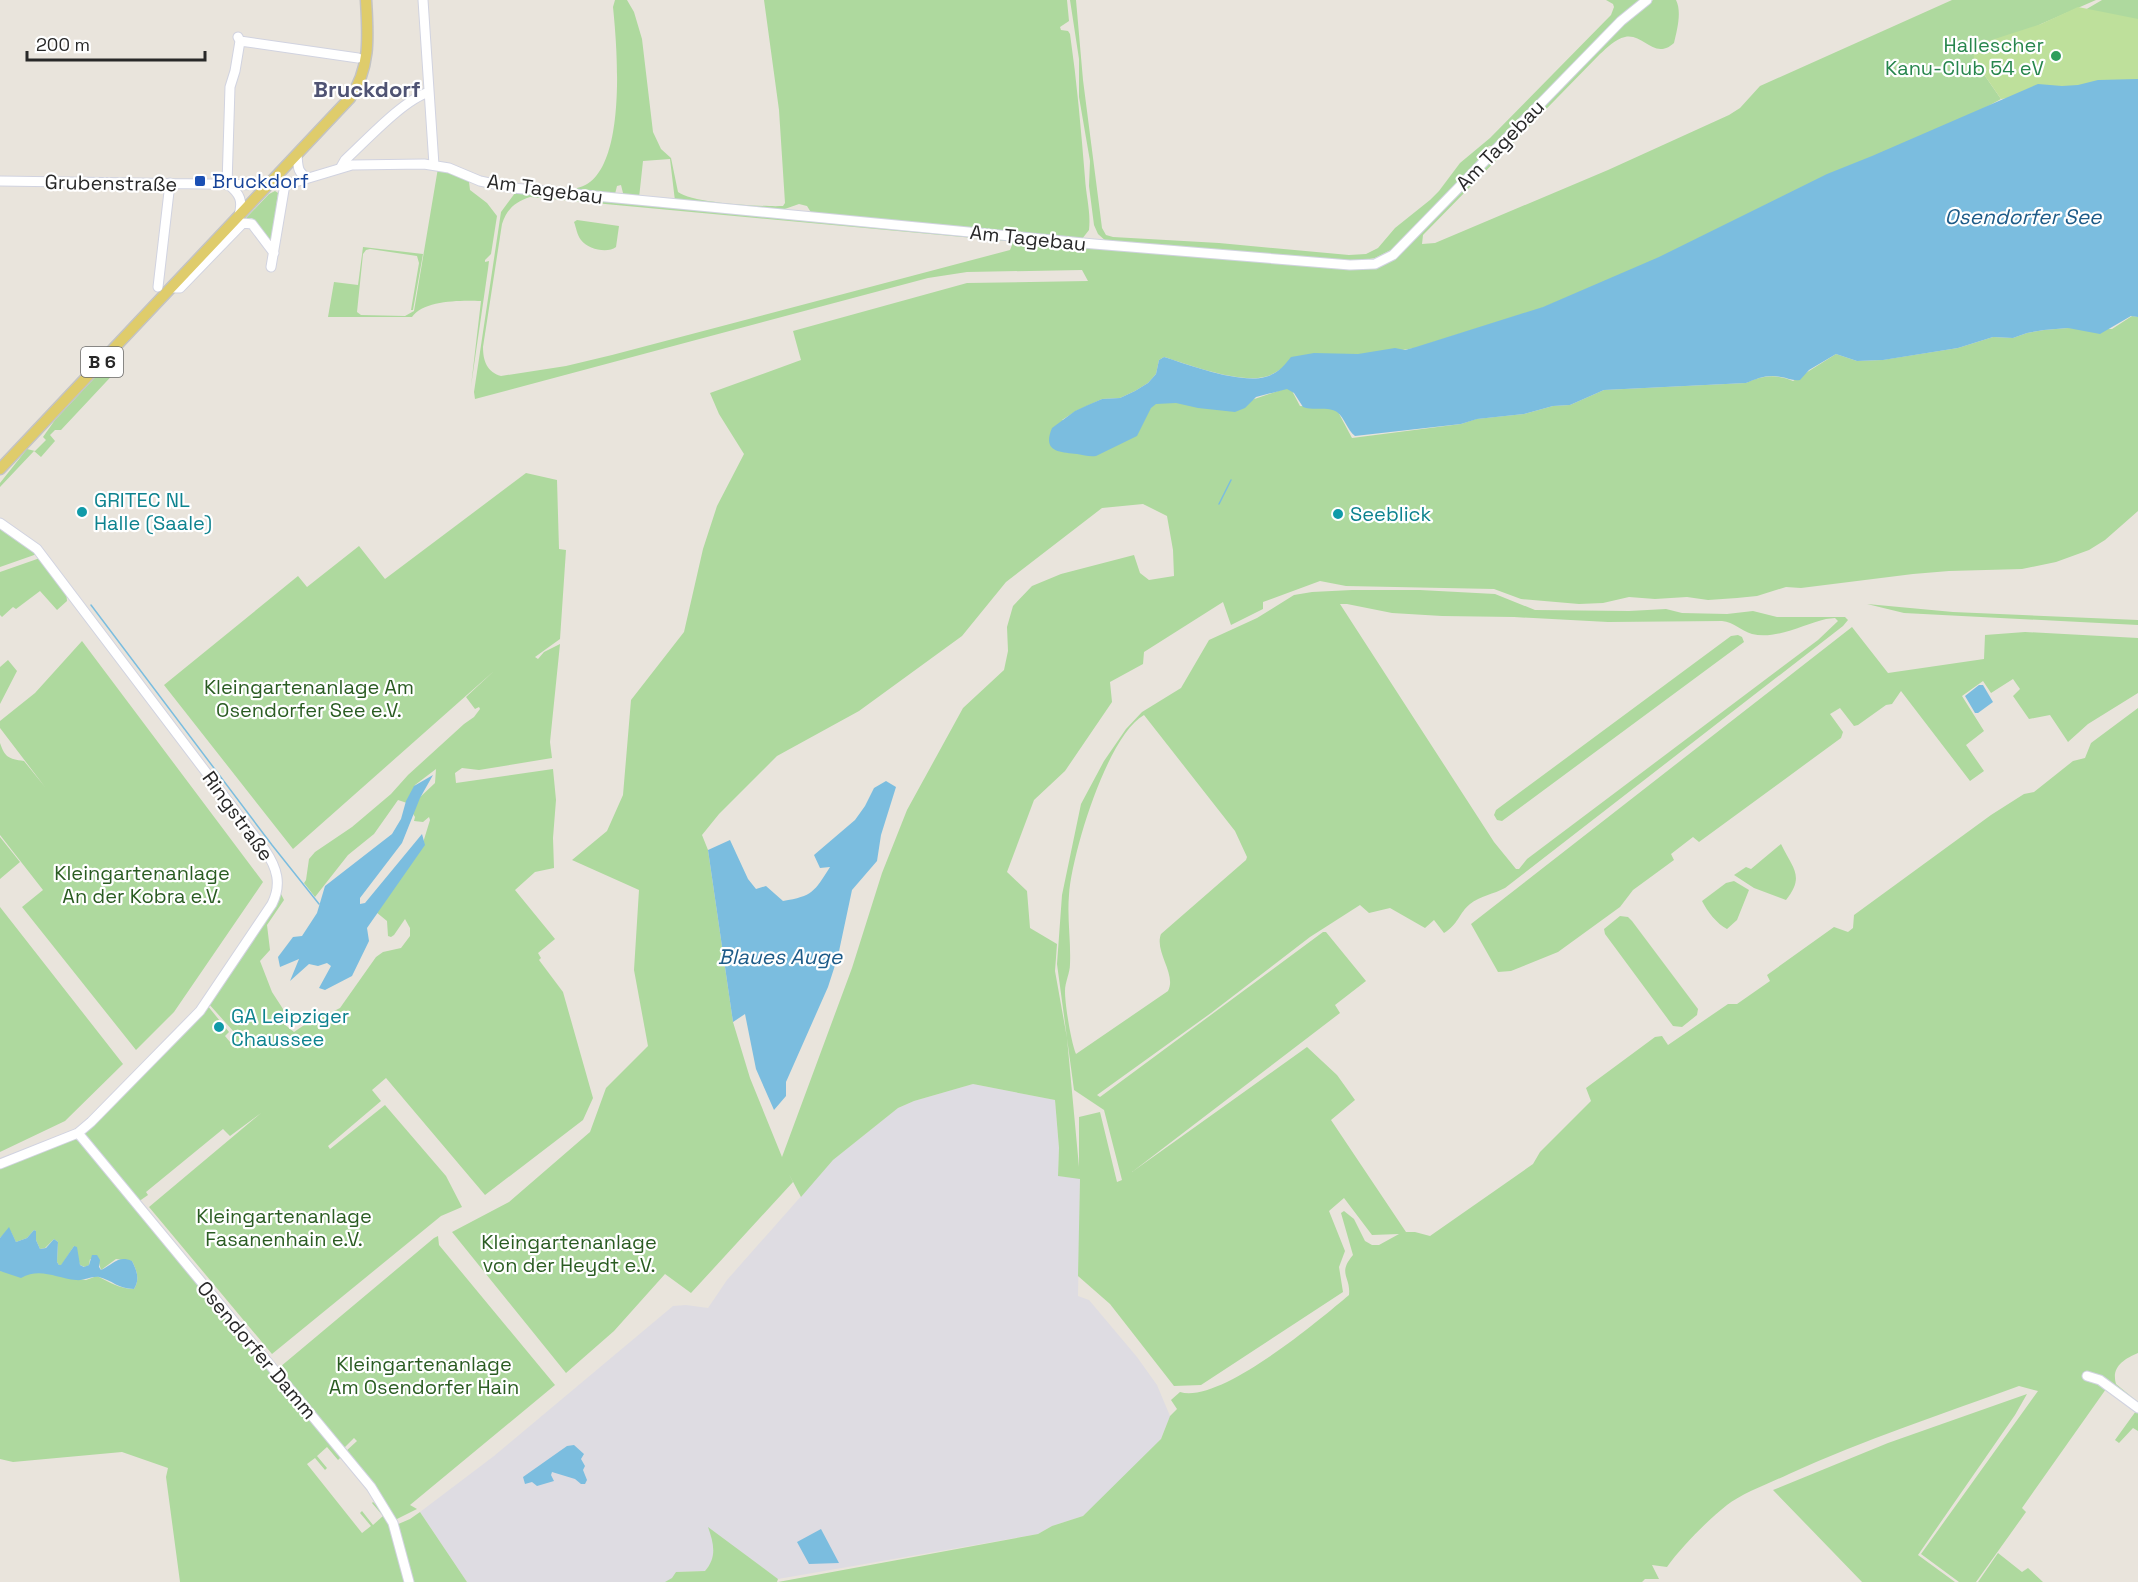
<svg xmlns="http://www.w3.org/2000/svg" width="2138" height="1582" viewBox="0 0 2138 1582" font-family="'Space Grotesk',sans-serif">
<style>
.industrial{fill:#dedce2}
.green{fill:#aed99e;fill-rule:evenodd}
.pitch{fill:#bee09b}
.water{fill:#7bbddf}
.lines{fill:none;stroke-linecap:round;stroke-linejoin:round}
.stream{stroke:#7bbddf;stroke-width:1.5}
.minor-casing{stroke:#d1d3e0;stroke-width:11}
.major-casing{stroke:#c3c3c3;stroke-width:13}
.minor{stroke:#fff;stroke-width:9}
.major{stroke:#dfcc6b;stroke-width:10}
.leisure-dot{fill:#2e9e5b;stroke:#fff;stroke-width:2}
.transit-dot{fill:#1a4fb4;stroke:#fff;stroke-width:2}
.culture-dot{fill:#0f9aa8;stroke:#fff;stroke-width:2}
.labels{text-anchor:middle;stroke-width:4.5;stroke-linejoin:round;paint-order:stroke}
.shield{fill:#fff;stroke:#686868;stroke-width:1.5}
.shield-label{font-size:18px;font-weight:bold;fill:#282828}
.leisure-label{font-size:20px;fill:#27864d;stroke:#fff;text-anchor:end}
.street-label{font-size:20px;fill:#282828;stroke:#fff}
.transit-label{font-size:20px;fill:#164399;stroke:#fff;text-anchor:start}
.culture-label{font-size:20px;fill:#0d838f;stroke:#fff;text-anchor:start}
.park-label{font-size:20px;fill:#2a5c22;stroke:#fff}
.water-label{font-size:21px;font-style:italic;fill:#1d5b88;stroke:#fff}
.quarter-label{font-size:22px;font-weight:bold;fill:#4f5373;stroke:#fff}
</style>
<rect width="100%" height="100%" fill="#e9e4dc"/>
<path class="industrial" d="M973,1084L1055,1100L1059,1148L1058,1176L1080,1178L1078,1296L1089,1300L1137,1357L1157,1385L1170,1416L1161,1439L1116,1485L1083,1516L1052,1526L1038,1534L778,1579L709,1528L714,1544L713,1561L705,1571L676,1572L673,1581L670,1582H467L420,1512L494,1456L673,1306L686,1305L708,1308L727,1280L833,1160L898,1108L914,1101Z"/>
<path class="green" d="M615,0H627L634,12L642,39L653,132L661,149L671,158L678,192C692,203 762,207 783,206L785,203L779,110L764,0H1067L1069,21L1060,27L1061,30L1068,31L1070,34C1077,82 1081,130 1085,178C1086,196 1091,212 1089,230L1082,239L812,214L807,206L799,204L779,211L675,201L670,159L643,161L639,198L624,197L621,185L617,186L615,194L576,192L577,188C629,178 617,45 613,7Z
M1070,0H1076L1083,80L1102,228L1106,235L1113,237L1219,243L1349,255L1366,254L1378,248L1395,228L1430,200L1439,191L1460,163L1490,138L1611,15L1614,7L1613,4L1606,0H1643L1494,146H1489L1486,149L1488,153L1393,249L1375,258L1353,262L1107,242L1098,234L1094,225L1089,186L1090,161L1079,97V59Z
M1653,0H1676C1682,12 1677,30 1674,43C1654,61 1644,33 1625,37C1615,39 1607,48 1600,54L1423,235L1422,244L1435,243L1608,170L1729,115L1740,108L1760,86L1952,0H2096L2041,24L1974,60L2001,99L1981,110L1639,267L1542,308L1415,348L1281,369C1276,372 1270,376 1264,377C1237,383 1190,365 1164,357L1159,360L1156,374L1148,383L1135,391L1120,398L1102,399L1076,411L1062,420L1128,438L1158,398L1225,409L1290,387L1300,406L1336,408L1352,438L1461,424L1476,419L1524,414L1553,406L1570,405L1604,390L1746,383C1763,375 1776,374 1793,381L1836,354L1857,361L1882,360L1958,348L1993,337L2013,338L2027,333L2044,330L2068,328L2112,329L2132,316L2138,317V511L2105,540L2089,550L2056,562L2022,569L1949,571L1913,574L1801,588L1786,587L1757,596L1737,598L1708,600L1687,597L1655,599L1629,597L1603,603L1579,604L1521,599L1494,589L1346,586L1320,581L1263,602V609L1231,625L1223,602L1144,652L1143,664L1110,682L1112,702L1065,771L1034,800L1007,872L1027,891L1030,928L1057,944L1055,971L1067,1038L1079,1167V1117L1100,1112L1117,1182L1122,1180L1104,1110L1074,1090L1057,964L1062,895L1081,804L1104,761L1126,729L1142,712L1181,688L1209,640L1257,618L1294,595L1312,592L1352,590H1420L1495,594L1535,610L1629,611L1666,609L1682,613L1727,614L1753,611L1777,617H1845L1848,620L1843,626L1505,888C1494,894 1480,896 1470,904C1459,913 1458,925 1444,933L1434,920L1425,928L1390,908L1369,913L1360,905L1310,937L1211,1013L1097,1095L1100,1097L1323,932H1326L1366,981L1335,1005L1340,1013L1132,1172L1307,1047L1337,1075L1355,1100L1331,1120L1406,1232H1415L1430,1236L1533,1164L1540,1152L1591,1101L1586,1088L1655,1037L1662,1036L1668,1045L1728,1004H1737L1770,981L1767,975L1834,927L1848,932L1853,928L1854,915L1991,815L2024,794L2034,792L2073,761L2085,758L2091,743L2138,708V1353C2124,1359 2111,1367 2116,1384L2138,1402V1431L2133,1428L2119,1443L2115,1440L2136,1411L2106,1389L2022,1508L2026,1512L1976,1582H1959L1921,1554L2038,1391L2019,1386C1942,1414 1864,1440 1789,1474C1772,1482 1741,1494 1727,1505C1707,1521 1682,1546 1667,1567L1652,1565L1659,1579H1645L1642,1582H778L1038,1534L1052,1526L1083,1516L1161,1439L1170,1416L1177,1409L1171,1400L1180,1392C1220,1404 1318,1321 1349,1295C1351,1276 1337,1274 1353,1255L1341,1213L1344,1211L1354,1219L1365,1241L1372,1245H1379L1399,1234L1372,1235L1344,1198L1329,1211L1345,1251L1339,1267L1343,1292L1201,1385L1174,1386L1110,1304L1078,1276L1080,1179L1058,1176L1059,1148L1055,1100L973,1084L914,1101L898,1108L833,1160L801,1197L789,1174L793,1182L691,1293L665,1274L614,1331L566,1373L452,1232L509,1202L590,1132L606,1088L648,1046L634,970L639,890L572,860L607,831L623,795L631,700L684,632L703,549L717,506L744,454L719,414L710,393L801,360L793,331L967,283L1088,281L1082,270L967,272L928,278L475,399L474,392L501,212L515,193L1379,265L1624,23ZM530,197L1006,241L1012,245L1010,250L612,355L566,366L501,376C487,372 483,361 483,347L502,224C507,209 515,202 530,197ZM1143,504L1167,516L1173,550L1174,576L1149,580L1140,573L1134,555L1061,574L1032,586L1013,606L1007,627L1008,651L1004,670L963,708L907,810L882,873L852,968L782,1157L750,1078L733,1022L708,850L702,835L719,814L777,756L859,711L962,636L1006,582L1102,508ZM1340,604H1347L1392,613L1442,616L1514,617L1608,622L1722,621C1734,622 1741,631 1752,634C1776,640 1804,624 1826,619L1835,618L1838,621L1818,640L1527,859L1519,869H1516L1494,842ZM1144,715L1235,831L1247,857L1246,860L1161,934C1154,952 1177,974 1168,991L1076,1054C1071,1042 1065,1005 1065,991C1065,982 1070,973 1070,964C1071,941 1067,918 1069,895C1072,853 1107,736 1144,715Z
M2102,0H2138V22L2073,17Z
M438,168L466,178L469,182L470,190L487,203L497,216L491,254L485,260V262L489,261L488,269L471,386L481,301C462,300 423,300 412,317H328L334,282L358,285L363,247L423,254L413,310H411L419,263L417,256L370,249L366,250L363,254L357,312L361,315L405,316L414,311Z
M275,191L278,193L272,239L269,240L252,218H246L269,194Z
M577,220L619,226L616,247C607,254 588,249 581,240C577,235 576,227 574,222Z
M117,354L120,367L61,430H55L50,435L55,441L41,457L34,451L0,487V483L27,449L35,451L46,440L43,437L55,420Z
M526,473L557,480L559,549L566,550L560,639L535,657L538,659L544,652L560,644L550,742L552,758L479,770L462,768L455,773L456,783L553,769L556,800L553,838L554,868L535,872L515,890L555,939L538,953L541,958L539,960L563,992L593,1098L583,1120L485,1195L386,1078L372,1090L381,1101L328,1146L330,1149L385,1105L446,1176L462,1207L441,1216L272,1354L149,1207L261,1113L230,1136L223,1129L146,1192L148,1195L138,1202L84,1135V1132L207,1005L229,1032L225,1036L230,1042L234,1038L231,1035L234,1032L208,1003L280,892L284,900L267,925L270,950L260,961L272,992L283,1009V1023L294,1032L313,1019L332,1012L340,1008L376,957L383,952L401,948L410,936V928L405,919L394,935L391,937L388,936L387,921L376,912L422,846L430,820L429,817L423,822L414,821L415,817L412,812L418,799L435,783L436,769L415,785L407,803L398,800L374,834L348,855L315,897L304,883L306,880L309,859L315,852L352,827L391,794L408,775L464,724L474,717L480,709L479,707L475,709L466,697L494,671L293,849L164,685L298,576L307,587L359,546L385,579Z
M0,526L37,554L0,567Z
M40,558L66,591L67,601L57,610L40,591L16,609L13,607L2,617L0,615V572Z
M1867,604L1953,612L2138,620V625L1904,613Z
M1852,627L1888,673L1984,659L1985,635L2025,632L2138,638V693L2088,724L2068,742L2050,715L2029,719L2013,696L2020,689L2013,679L1991,693L1983,681L1962,696L1984,731L1966,745L1984,771L1970,781L1901,691L1892,704L1886,705L1858,725L1854,726L1840,708L1830,714L1843,732L1841,738L1699,842L1693,837L1671,854L1674,860L1633,890L1620,907L1558,952L1511,971L1498,972L1471,924Z
M1738,635L1742,637L1744,642L1502,821L1497,820L1494,815L1496,810L1731,636Z
M82,641L263,882L174,1012L136,1050L22,907L43,890L0,835V743C5,757 8,759 24,761L45,787L0,728V721L35,693Z
M8,660L17,671L0,704V667Z
M0,837L20,862L0,879Z
M1781,844C1793,869 1805,876 1786,900L1754,888L1734,875L1746,867L1751,869Z
M1734,881L1749,890L1737,920L1727,929C1717,924 1707,911 1702,901L1726,883Z
M0,907L123,1064L65,1121L0,1152Z
M1620,916L1628,917L1632,921L1698,1009L1697,1015L1682,1027L1673,1026L1605,934L1604,929Z
M75,1139L80,1142L341,1457L338,1460L327,1447L317,1456L327,1468L325,1470L315,1458L307,1464L362,1533L371,1526L360,1513L362,1511L373,1525L383,1516L372,1503L373,1502L386,1514L406,1582H180L166,1477L168,1468L122,1452L13,1462L0,1459V1271L27,1274L40,1272L86,1280L97,1276C109,1282 120,1289 134,1289C140,1279 137,1271 132,1261L116,1259L101,1270L99,1263L90,1259L89,1265L85,1267L80,1265L74,1246L61,1266L59,1265L57,1262L58,1242L54,1239L45,1248L40,1249L36,1240V1231L34,1230L27,1238L16,1242L11,1232H6L0,1238V1169Z
M438,1236L439,1245L555,1385L410,1505L417,1509L395,1520L345,1452L357,1441L354,1438L344,1448L278,1370L280,1367L434,1238Z
M2027,1394L2015,1415L1918,1555L1955,1582H1862L1773,1490L1888,1443Z
M420,1512L467,1582H411L396,1525L410,1519Z
M708,1527L778,1579L777,1582H665L672,1578L676,1572L705,1571C717,1557 714,1544 708,1527Z
M1998,1553L2022,1572L2028,1568L2043,1582H1978Z"/>
<path class="pitch" d="M2078,7L2138,19V84L2122,83L2001,99L1974,60L1973,46L2041,24Z"/>
<path class="water" d="M2138,79V317L2131,316L2100,334L2068,328L2044,330L2027,333L2013,338L1993,337L1958,348L1883,360L1857,361L1836,354L1809,370L1800,380C1792,381 1788,378 1781,377C1768,374 1758,378 1746,383L1604,390L1570,405L1553,406L1524,414L1477,419L1461,424L1355,436C1347,430 1345,418 1337,412C1328,406 1313,411 1303,407L1294,393L1287,389L1256,397L1245,408L1235,412L1198,408L1176,403L1156,404L1151,408L1137,436L1096,456C1089,457 1084,455 1077,454C1059,452 1042,452 1052,428L1075,411L1088,405L1102,399L1120,398L1135,391L1148,383L1156,374L1159,360L1164,357C1189,365 1240,384 1265,377C1277,374 1284,366 1291,357L1314,353L1358,354L1395,348L1405,350L1416,347L1543,307L1659,257L1827,174L1872,156L2038,84L2062,86L2078,85L2098,80Z
M1979,685H1983L1993,702L1978,713H1975L1965,696Z
M433,775L420,798L402,843L360,898V904L365,903L422,834L425,845L367,928L369,941L352,976L325,990L319,988L331,966L327,963L318,966L309,964L290,981L299,959L280,967L278,957L293,937L302,936L317,913L325,886L392,834L401,819L406,801L414,786Z
M886,781L896,787L881,835L877,861L852,890L838,956L828,987L786,1082V1096L774,1110L756,1069L745,1014L733,1022L708,850L730,840L748,879L756,889L766,886L783,901C813,896 814,892 830,867L820,868L814,855L855,820L865,806L874,788Z
M9,1227L16,1242L27,1238L34,1230L36,1231V1240L40,1249L46,1248L54,1239L58,1242L57,1262L59,1265H61L74,1246L77,1247L80,1265L84,1267L89,1265L92,1255H97L100,1260L99,1267L101,1270C114,1264 118,1255 132,1261C137,1271 140,1279 134,1289C118,1289 112,1280 99,1277C92,1276 83,1281 76,1280C56,1278 40,1267 21,1278L0,1271V1238Z
M574,1445L584,1454L581,1459L585,1466L583,1470L587,1480L585,1484H581L575,1479L552,1472L551,1475L554,1481L537,1486L532,1482L525,1484L523,1477L567,1446Z
M821,1529L839,1563L809,1564L797,1542Z"/>
<g class="lines">
<path class="stream" d="M1219,504L1231,480
M91,605L272,845L319,904"/>
<defs>
<path id="minor" d="M423,0L434,165
M240,41L358,58
M297,155C298,166 297,173 308,178
M341,167L345,160C366,141 403,100 429,92
M0,181L267,185L292,183L352,165L424,164L449,168L480,181L513,188L1094,244L1350,265L1375,264L1393,255L1621,21L1647,0
M227,185L230,87L235,71L240,41L238,37
M229,185C240,194 243,201 239,215
M271,267L285,184
M158,287L170,183
M172,288H180L243,223L252,224L274,253
M0,523L37,549L265,850C277,868 282,884 272,904L200,1011L91,1122L78,1133L0,1164
M78,1133L371,1487L393,1523L409,1582
M2087,1376L2100,1380L2138,1408"/>
<path id="major" d="M0,469L350,98C371,68 368,35 366,0"/>
</defs>
<use href="#minor" class="minor-casing"/>
<use href="#major" class="major-casing"/>
<use href="#minor" class="minor"/>
<use href="#major" class="major"/>
</g>
<circle class="leisure-dot" cx="2056" cy="56" r="6"/>
<rect class="transit-dot" x="194" y="175" width="12" height="12" rx="3"/>
<g class="culture-dot">
<circle cx="82" cy="512" r="6"/>
<circle cx="1338" cy="514" r="6"/>
<circle cx="219" cy="1027" r="6"/>
</g>
<g class="labels">
<rect class="shield" x="81" y="347" width="42" height="30" rx="4.5"/>
<g class="shield-label">
<text x="102" y="368">B 6</text>
</g>
<g class="leisure-label">
<text x="2044" y="52">Hallescher<tspan x="2044" dy="23">Kanu-Club 54 eV</tspan></text>
</g>
<g class="street-label">
<text transform="translate(1500 145) rotate(-46)" y="7">Am Tagebau</text>
<text transform="translate(111 183) rotate(1)" y="7">Grubenstraße</text>
<text transform="translate(545 189) rotate(8)" y="7">Am Tagebau</text>
<text transform="translate(1028 238) rotate(6)" y="7">Am Tagebau</text>
<text transform="translate(238 816) rotate(54)" y="7">Ringstraße</text>
<text transform="translate(257 1350) rotate(50)" y="7">Osendorfer Damm</text>
</g>
<g class="transit-label">
<text x="212" y="188">Bruckdorf</text>
</g>
<g class="culture-label">
<text x="94" y="507">GRITEC NL<tspan x="94" dy="23">Halle (Saale)</tspan></text>
<text x="1350" y="521">Seeblick</text>
<text x="231" y="1023">GA Leipziger<tspan x="231" dy="23">Chaussee</tspan></text>
</g>
<g class="park-label">
<text x="309" y="694">Kleingartenanlage Am<tspan x="309" dy="23">Osendorfer See e.V.</tspan></text>
<text x="142" y="880">Kleingartenanlage<tspan x="142" dy="23">An der Kobra e.V.</tspan></text>
<text x="284" y="1223">Kleingartenanlage<tspan x="284" dy="23">Fasanenhain e.V.</tspan></text>
<text x="569" y="1249">Kleingartenanlage<tspan x="569" dy="23">von der Heydt e.V.</tspan></text>
<text x="424" y="1371">Kleingartenanlage<tspan x="424" dy="23">Am Osendorfer Hain</tspan></text>
</g>
<g class="water-label">
<text x="2023" y="224">Osendorfer See</text>
<text x="780" y="964">Blaues Auge</text>
</g>
<g class="quarter-label">
<text x="367" y="97">Bruckdorf</text>
</g>
</g>
<path d="M27 51v9h178v-9" fill="none" stroke="#282828" stroke-width="3"/>
<text x="36" y="51" font-size="18" fill="#282828" stroke="#ffffff" stroke-width="4.5" paint-order="stroke">200 m</text>
</svg>
